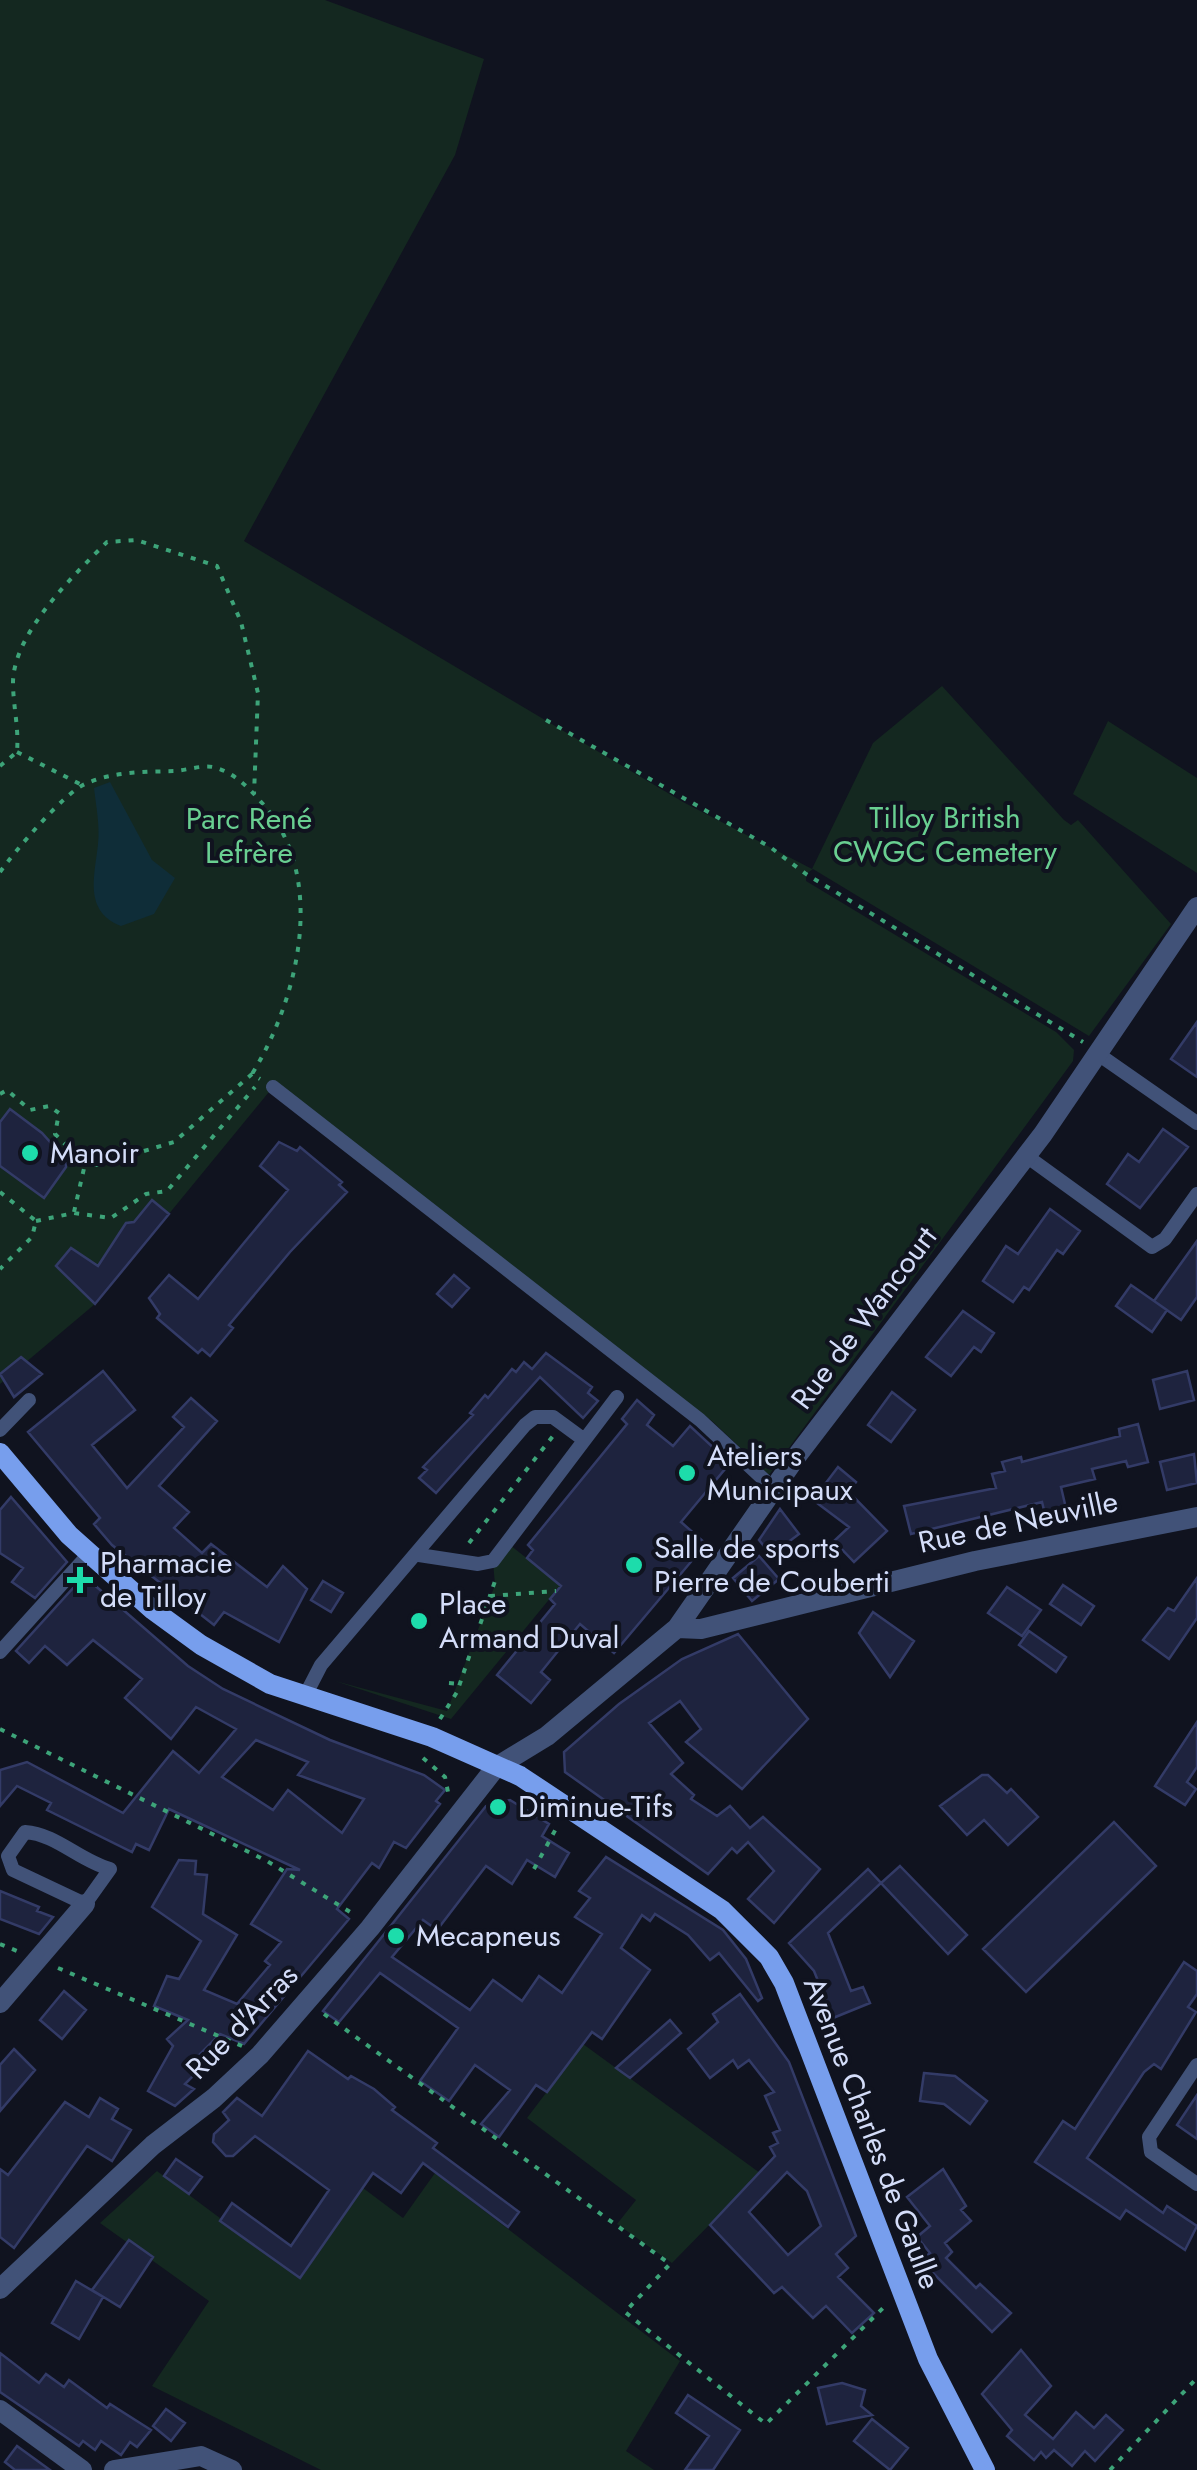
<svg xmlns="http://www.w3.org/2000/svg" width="1197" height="2470" viewBox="0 0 1197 2470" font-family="Jost,sans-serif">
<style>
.green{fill:#142820}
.water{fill:#0f2d38}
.building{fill:#1e233e;stroke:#333b67;stroke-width:2.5;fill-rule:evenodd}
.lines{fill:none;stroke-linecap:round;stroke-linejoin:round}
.path{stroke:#3da479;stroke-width:4;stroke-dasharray:5 8;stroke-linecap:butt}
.lane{stroke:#415278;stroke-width:14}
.street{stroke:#415278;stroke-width:20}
.secondary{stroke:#779eed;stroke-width:20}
.poi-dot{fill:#1ddcab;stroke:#10131f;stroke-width:4}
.labels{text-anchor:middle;stroke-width:8;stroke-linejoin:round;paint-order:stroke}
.park-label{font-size:30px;fill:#69cf91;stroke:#10131f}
.poi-label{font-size:30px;fill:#d4ddf9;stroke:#10131f;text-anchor:start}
.street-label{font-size:30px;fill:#d4ddf9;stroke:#10131f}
</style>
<rect width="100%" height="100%" fill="#10131f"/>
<path class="green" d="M0,0H325L484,59L455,155L244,541L683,802L812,869L873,743L942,686L1064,820L1071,825L1078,820L1171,924L1089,1036L813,869L806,874V881L1056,1032L1074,1050L1073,1061L769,1475L712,1421L273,1087L95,1304L0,1384Z
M1108,721L1197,778V873L1073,794Z
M506,1542L561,1585L451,1719L335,1681L447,1711L495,1585L493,1561Z
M583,2044L760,2173L672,2263L617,2224L636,2200L527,2118Z
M157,2171L300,2278L363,2188L403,2218L435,2173L680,2361L626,2451L654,2470H321L152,2386L209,2301L100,2223Z"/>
<path class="water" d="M110,782L152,860L175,878L154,914L121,926C83,911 95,875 98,844C100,825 96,806 94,788Z"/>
<path class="building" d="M1197,1022V1077L1171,1059Z
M10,1109L42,1133L66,1160V1167L44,1198L0,1166V1122Z
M1163,1129L1188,1147L1140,1208L1107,1184L1128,1154L1139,1162Z
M279,1142L297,1151L300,1147L342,1182L339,1185L347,1192L290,1252L229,1325L233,1328L210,1356L202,1349L198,1353L157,1318L160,1314L149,1298L169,1275L198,1299L243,1244L288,1190L260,1166Z
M152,1200L169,1214L95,1304L56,1266L71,1248L98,1266L126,1223L134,1222Z
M1050,1209L1080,1231L1063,1254L1057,1250L1029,1290L1024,1287L1013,1302L983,1281L1006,1246L1018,1254Z
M1197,1241V1297L1181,1320L1154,1301Z
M454,1275L469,1288L452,1307L437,1294Z
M1131,1285L1167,1310L1152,1332L1116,1306Z
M963,1311L994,1333L981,1352L974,1347L951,1376L926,1357Z
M546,1353L592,1387L588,1393L598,1401L583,1418L540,1377L436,1493L419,1478L427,1470L423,1467L473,1415L470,1413L485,1395L488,1398L512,1369L516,1372L524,1362L532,1369Z
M21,1357L42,1374L14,1397L0,1374Z
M103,1371L135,1410L92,1445L127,1488L184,1427L173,1417L191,1398L217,1421L159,1486L189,1512L174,1528L202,1553L211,1544L267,1587L283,1566L307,1589L279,1642L224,1612L214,1625L112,1545L94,1524L100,1518L28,1432Z
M1187,1371L1194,1400L1160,1409L1153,1380Z
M892,1392L915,1410L891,1442L868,1425Z
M637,1400L654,1415L647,1425L673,1446L690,1426L730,1463L681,1522L706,1544L614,1653L580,1624L541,1672L550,1680L531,1703L497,1675L555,1604L550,1599L561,1586L527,1558L533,1550L528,1545L627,1424L622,1419Z
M1138,1424L1148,1462L1128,1467L1126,1461L1092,1469L1095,1479L1061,1487L1068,1517L1047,1522L1042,1502L911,1534L904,1506L996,1488L992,1474L1005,1471L1002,1462L1021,1457L1022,1462L1120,1436L1119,1429Z
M1194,1454L1197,1483L1167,1490L1160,1462Z
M838,1467L856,1482L849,1492L887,1531L854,1562L834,1541L849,1527L813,1500Z
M11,1497L67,1562L35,1598L12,1582L23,1568L0,1553V1510Z
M780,1509L799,1534L771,1555L759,1540Z
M759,1556L779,1579L752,1601L733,1578Z
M84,1576L188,1666L223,1689L330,1740L424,1775L445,1790L436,1801L440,1804L406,1848L394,1842L379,1868L372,1863L337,1909L349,1919L244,2044L220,2034L200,2054L207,2062L185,2084L194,2089L175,2106L148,2091L173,2046L167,2039L188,2020L154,2006L167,1976L179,1979L201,1941L152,1907L179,1860L196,1861L195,1874L207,1875L203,1914L237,1935L204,1990L237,2004L270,1965L265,1961L281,1942L251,1924L287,1869L300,1870L169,1809L149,1850L136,1844L132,1852L47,1810L51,1803L17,1786L0,1806V1770L27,1762L123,1813L173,1751L199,1773L236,1729L196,1707L171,1739L125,1698L142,1679L93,1640L67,1665L45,1646L29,1663L16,1651ZM256,1740L308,1762L298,1775L364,1799L342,1833L288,1790L273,1810L222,1777Z
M1197,1578V1618L1169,1659L1143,1640L1168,1608L1174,1611Z
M323,1581L343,1593L331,1612L311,1600Z
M1063,1585L1094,1606L1081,1625L1050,1604Z
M1007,1587L1041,1610L1022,1636L988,1613Z
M873,1612L914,1641L890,1677L859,1633Z
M1029,1631L1066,1657L1056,1672L1019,1645Z
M738,1634L808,1719L742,1789L686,1742L701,1729L680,1701L649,1723L683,1763L671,1774L694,1795L691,1799L717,1816L730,1806L750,1828L763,1817L820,1869L774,1923L748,1899L774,1871L748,1842L737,1853L732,1848L708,1874L565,1772L564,1752L619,1704L682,1659Z
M1197,1722V1767L1187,1782L1196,1789L1185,1805L1155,1786Z
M982,1775H988L1007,1793L1011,1789L1038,1817L1008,1845L984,1820L967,1835L940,1806Z
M510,1800L549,1824L542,1836L569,1853L555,1877L527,1860L512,1884L486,1866L437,1930L423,1920L392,1957L470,2010L493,1980L522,2001L539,1976L562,1993L602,1934L575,1917L590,1898L579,1891L606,1857L723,1930L746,1959L762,1998L758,2001L719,1953L710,1960L688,1935L655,1914L650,1921L642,1915L621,1948L650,1970L602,2039L592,2032L547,2092L536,2085L499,2137L481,2124L510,2090L475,2065L449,2101L420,2081L458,2028L380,1973L339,2022L323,2011L486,1806Z
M1114,1822L1156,1866L1026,1992L983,1949Z
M900,1866L967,1935L948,1954L881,1883Z
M868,1869L881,1883L828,1933L851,1991L863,1987L870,2003L833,2018L814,1971L789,1943Z
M0,1891L39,1907L37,1911L53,1917L39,1934L0,1919Z
M1184,1962L1197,1971V1994L1188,2007L1196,2012L1161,2069L1154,2064L1144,2072L1087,2158L1163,2213L1167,2206L1197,2226L1185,2250L1126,2210L1120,2219L1035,2162L1063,2121L1075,2129Z
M64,1991L86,2010L62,2039L40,2020Z
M740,1994L789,2062L856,2236L836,2254L848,2268L838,2277L874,2313L852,2333L826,2306L813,2318L782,2287L774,2293L710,2225L775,2156L770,2147L778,2143L773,2133L780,2130L765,2096L774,2092L749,2060L738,2068L733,2060L710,2078L688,2049L718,2022L713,2014ZM787,2172L807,2191L821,2226L788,2255L749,2212Z
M670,2020L681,2033L630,2078L616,2068Z
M14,2049L35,2070L0,2111V2065Z
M308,2051L348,2079L351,2076L374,2089L395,2107L392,2110L437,2143L433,2148L519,2212L508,2227L423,2163L401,2193L373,2173L300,2278L220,2221L232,2203L291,2246L329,2190L255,2136L233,2156H226L213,2142L214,2134L229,2120L223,2112L237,2098L262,2116Z
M924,2073L955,2076L987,2101L970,2124L944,2104L920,2101Z
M1197,2095V2139L1177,2125Z
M100,2098L118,2109L112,2119L131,2130L112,2161L87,2146L14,2248L0,2237V2169L8,2175L65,2102L89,2117Z
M176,2159L202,2177L189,2194L164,2176Z
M943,2169L966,2206L961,2210L971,2221L945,2243L952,2252L946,2258L976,2288L980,2284L1011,2313L992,2332L921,2261L930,2253L917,2237L930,2226L907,2197Z
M129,2240L153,2257L120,2307L92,2290Z
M76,2281L103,2297L79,2339L52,2323Z
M1021,2350L1051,2386L1025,2415L1053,2439L1076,2412L1094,2428L1106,2415L1123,2430L1095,2461L1085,2451L1072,2466L1054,2450L1046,2458L1041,2452L1034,2460L1007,2436L1012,2430L982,2394Z
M0,2353L39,2383L46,2374L64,2387L69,2380L107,2408L110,2404L151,2430L137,2447L130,2442L121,2455L101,2441L95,2450L83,2441L79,2446L0,2392Z
M842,2383L865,2390L861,2406L872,2415L827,2424L818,2388Z
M688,2395L740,2430L713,2470H685L709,2436L676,2413Z
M166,2409L185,2423L171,2441L153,2426Z
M872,2419L908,2448L890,2470L854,2441Z
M17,2446L50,2470H15L5,2462Z"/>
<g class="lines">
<path class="path" d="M546,720L770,847L806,874L1083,1042
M17,752L82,785
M0,766L17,752C19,727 13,706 13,682C14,632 74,575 107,542L136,540L217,566L241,622L258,693L254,794
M0,872C15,851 63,794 85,784C114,771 145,772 175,771C187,770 202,765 213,767C234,772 249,788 262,803C328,876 299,998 252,1074
M0,1094L7,1090L30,1110L49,1106L59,1113L55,1134L85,1164L97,1165L174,1142L252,1074L260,1079
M0,1192L36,1221L32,1237L0,1269
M74,1212L85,1164
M36,1221L74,1213L111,1218L146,1194L167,1191L255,1087
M469,1543L553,1436
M490,1596L556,1591
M466,1634L477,1638
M449,1683L460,1684
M440,1719L457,1692L495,1581
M0,1729L267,1861L355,1915
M423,1758L445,1777L448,1792
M534,1869L558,1825
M0,1944L17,1951
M58,1968L242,2046
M324,2014L670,2264L625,2312L766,2424L885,2306
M1110,2470L1197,2378"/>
<path class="lane" d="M1098,1054L1197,1123
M273,1087L700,1420L774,1489
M1025,1155L1152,1247L1165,1239L1197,1194
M0,1430L29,1400
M419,1555L478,1564L493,1561L617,1397
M0,1652L89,1554
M306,1694L321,1665L525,1425L535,1417H553L583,1439
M25,1832C56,1834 80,1861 110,1869L85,1904L13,1870L8,1856Z
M1197,2065L1149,2137L1151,2152L1197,2184"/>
<path class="street" d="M677,1628L701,1629L975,1561L1197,1517
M0,2003L85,1904
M0,2289L153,2145L214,2098L260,2055L370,1928L496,1767L547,1736L677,1628L796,1457L1043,1134L1197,907
M0,2410L82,2470
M114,2470L201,2456L232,2470"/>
<path class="secondary" d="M0,1453L69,1535L153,1610L201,1645L270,1684L432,1737L520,1776L722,1910L769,1957L784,1983L928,2359L985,2470"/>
</g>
<g class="poi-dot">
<circle cx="30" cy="1153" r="10"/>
<circle cx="687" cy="1473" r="10"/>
<circle cx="634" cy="1565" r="10"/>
<path d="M75 1565h10v10h10v10h-10v10h-10v-10h-10v-10h10z"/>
<circle cx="419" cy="1621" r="10"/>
<circle cx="498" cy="1807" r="10"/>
<circle cx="396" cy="1936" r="10"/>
</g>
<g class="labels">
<g class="park-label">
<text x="945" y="828">Tilloy British<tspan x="945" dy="34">CWGC Cemetery</tspan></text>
<text x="249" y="829">Parc René<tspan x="249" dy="34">Lefrère</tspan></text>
</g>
<g class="poi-label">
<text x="50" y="1163">Manoir</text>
<text x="707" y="1466">Ateliers<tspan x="707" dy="34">Municipaux</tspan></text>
<text x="654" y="1558">Salle de sports<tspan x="654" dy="34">Pierre de Couberti</tspan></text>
<text x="100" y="1573">Pharmacie<tspan x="100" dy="34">de Tilloy</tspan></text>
<text x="439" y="1614">Place<tspan x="439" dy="34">Armand Duval</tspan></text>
<text x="518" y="1817">Diminue-Tifs</text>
<text x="416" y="1946">Mecapneus</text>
</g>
<g class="street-label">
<text transform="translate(864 1318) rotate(-53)" y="10">Rue de Wancourt</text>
<text transform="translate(1018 1522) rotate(-12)" y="10">Rue de Neuville</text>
<text transform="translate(242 2022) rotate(-46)" y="10">Rue d'Arras</text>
<text transform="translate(872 2133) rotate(69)" y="10">Avenue Charles de Gaulle</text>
</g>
</g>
</svg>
